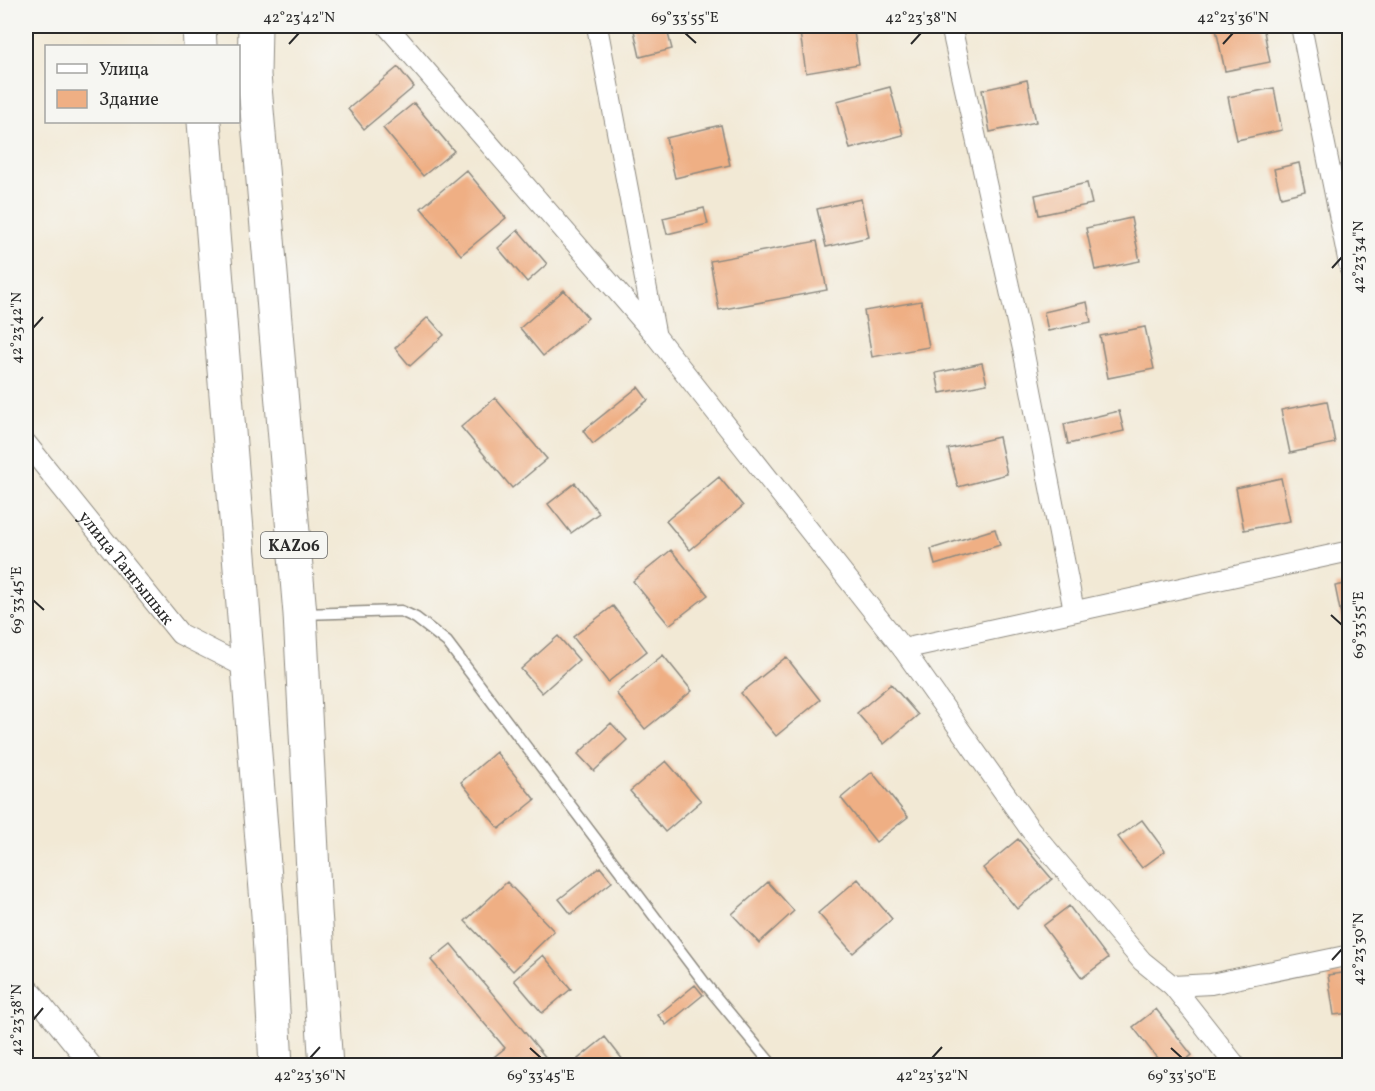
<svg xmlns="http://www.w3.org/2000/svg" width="1375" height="1091" viewBox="0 0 1375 1091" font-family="Vollkorn,serif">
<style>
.building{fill:#efaf84}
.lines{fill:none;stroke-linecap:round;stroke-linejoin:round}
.lane-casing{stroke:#8e8a80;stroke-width:13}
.street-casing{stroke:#8e8a80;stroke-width:22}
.highway-casing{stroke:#8e8a80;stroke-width:35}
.lane{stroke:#fff;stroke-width:10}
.street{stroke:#fff;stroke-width:20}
.highway{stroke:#fff;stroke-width:33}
.ticks{fill:none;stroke:#2b2b2b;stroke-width:2}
.labels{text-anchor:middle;stroke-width:6;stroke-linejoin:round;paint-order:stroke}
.shield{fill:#f6f6f2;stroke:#686867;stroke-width:1.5}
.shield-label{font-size:16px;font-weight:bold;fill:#2b2b2b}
.street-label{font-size:18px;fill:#2b2b2b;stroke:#f6f6f2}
.neatline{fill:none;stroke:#2b2b2b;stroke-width:2}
.ticks-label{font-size:15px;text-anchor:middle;fill:#2b2b2b}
</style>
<rect width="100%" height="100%" fill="#f6f6f2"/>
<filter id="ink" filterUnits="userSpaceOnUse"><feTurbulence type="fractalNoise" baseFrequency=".0167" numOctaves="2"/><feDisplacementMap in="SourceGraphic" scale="12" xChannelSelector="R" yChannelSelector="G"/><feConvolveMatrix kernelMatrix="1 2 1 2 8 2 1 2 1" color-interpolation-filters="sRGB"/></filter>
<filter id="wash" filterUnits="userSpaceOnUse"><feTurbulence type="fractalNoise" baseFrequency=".008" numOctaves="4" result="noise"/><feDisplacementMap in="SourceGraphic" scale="24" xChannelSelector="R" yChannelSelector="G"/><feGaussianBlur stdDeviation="1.35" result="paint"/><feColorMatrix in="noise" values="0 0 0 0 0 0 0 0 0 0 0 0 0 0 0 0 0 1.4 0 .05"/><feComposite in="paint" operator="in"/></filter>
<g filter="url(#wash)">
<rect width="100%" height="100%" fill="#f2e9d5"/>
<g id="blocks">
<path class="building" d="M633,26H666L672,49L640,57Z
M799,26H853L859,64L806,73Z
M1047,26H1078V27L1049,33Z
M1232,26H1263L1270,62L1225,71L1216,29Z
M398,67L414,87L364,129L348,109Z
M1027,80L1036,122L990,132L982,90Z
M890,87L903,135L850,149L837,101Z
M1274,88L1282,130L1237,140L1228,97Z
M414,103L454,151L423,176L383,128Z
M721,125L730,165L675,178L666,138Z
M1299,163L1305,191L1281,197L1274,169Z
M466,170L506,218L461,255L421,208Z
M1087,183L1092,204L1039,215L1035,195Z
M861,199L869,237L826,247L817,209Z
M704,208L708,224L667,234L663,218Z
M1131,218L1140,261L1095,270L1086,228Z
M518,230L547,264L527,282L498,248Z
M817,241L827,290L719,310L710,261Z
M564,290L588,318L543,356L520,328Z
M921,301L929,347L872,357L864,311Z
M1087,302L1091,322L1048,331L1044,312Z
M428,317L444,335L410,366L395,348Z
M1145,327L1154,369L1108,378L1100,336Z
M982,363L987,384L940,393L936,373Z
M638,387L648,400L593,444L583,431Z
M495,398L547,459L512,488L461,427Z
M1327,401L1335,443L1290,453L1281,410Z
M1119,411L1124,431L1068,444L1064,424Z
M999,437L1007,474L958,487L948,449Z
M719,477L743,506L690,550L666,521Z
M1281,478L1290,521L1244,530L1236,488Z
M575,483L599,513L571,533L548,504Z
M995,529L1000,545L935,565L931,549Z
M671,550L708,595L669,625L633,581Z
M1350,583V624L1343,625L1335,586Z
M613,606L647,651L608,682L573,637Z
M558,636L579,660L542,693L521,669Z
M663,655L692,691L645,729L616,693Z
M786,657L820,700L776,736L741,693Z
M891,684L918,715L884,744L857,713Z
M611,723L627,740L594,771L578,754Z
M496,752L535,800L499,829L461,782Z
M666,761L701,801L665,832L630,791Z
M872,772L908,817L876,842L841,798Z
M1142,820L1165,851L1142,868L1118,837Z
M1018,839L1052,879L1017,909L983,868Z
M600,867L612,882L571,914L559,899Z
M858,879L892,919L853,953L818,913Z
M507,882L554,931L513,971L465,921Z
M768,882L794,911L759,943L732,914Z
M1069,906L1108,958L1082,978L1043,926Z
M451,944L553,1066H500L494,1057L505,1048L431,960Z
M543,955L571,989L542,1013L514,980Z
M1350,972V1013L1334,1015L1328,975Z
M695,985L703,995L666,1025L658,1015Z
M1156,1009L1192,1055L1178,1066H1163L1133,1027Z
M605,1037L623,1060L616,1066H583L578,1059Z"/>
</g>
</g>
<g filter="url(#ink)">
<use href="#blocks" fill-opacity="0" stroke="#8e8a80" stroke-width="1.5"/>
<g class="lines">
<defs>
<path id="lane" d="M303,614L401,611L416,618L447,642L707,986L773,1066"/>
<g id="street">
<path d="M387,26L655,335L903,649L1030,829L1142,961L1173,986L1211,984L1350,955"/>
<path d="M597,26L655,332"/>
<path d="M951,26L1023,349L1074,611"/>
<path d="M1301,26L1350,269"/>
<path id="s1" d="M26,443L180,634L247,668"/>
<path d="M903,649L1350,551"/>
<path d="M26,985L92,1066"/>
<path d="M1173,986L1236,1066"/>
</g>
<path id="highway" d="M199,26L200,46
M255,26L254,75L300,614L315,911L326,1066
M204,122L268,915L276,1066"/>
</defs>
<use href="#lane" class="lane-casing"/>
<use href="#street" class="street-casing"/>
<use href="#highway" class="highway-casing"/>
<use href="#lane" class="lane"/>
<use href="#street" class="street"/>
<use href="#highway" class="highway"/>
</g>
</g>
<path class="ticks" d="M685,33L696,43M289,44L299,33M911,44L921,33M1223,44L1233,33M1332,268L1342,257M33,328L43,317M33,600L44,610M1331,615L1342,625M1332,960L1342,949M33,1020L43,1008M530,1048L541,1058M1171,1048L1182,1058M310,1058L320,1047M932,1058L942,1047"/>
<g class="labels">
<rect class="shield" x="261" y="532" width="66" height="26" rx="4.5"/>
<g class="shield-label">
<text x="294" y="551">KАZ06</text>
</g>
<g class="street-label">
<text dy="6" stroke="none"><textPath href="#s1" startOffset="160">улица Тангышык</textPath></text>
</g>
</g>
<rect width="1375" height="1091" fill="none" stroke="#f6f6f2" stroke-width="66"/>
<rect x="45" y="45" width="195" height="78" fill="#f6f6f2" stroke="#a5a5a2" stroke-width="1.5"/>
<rect x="57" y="64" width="30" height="9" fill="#ffffff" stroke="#a5a5a2" stroke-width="1.5"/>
<text x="99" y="75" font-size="18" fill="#2b2b2b">Улица</text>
<rect x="57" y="90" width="30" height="18" fill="#efaf84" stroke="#a5a5a2" stroke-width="1.5"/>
<text x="99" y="105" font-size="18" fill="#2b2b2b">Здание</text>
<rect x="33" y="33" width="1309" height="1025" class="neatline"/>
<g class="ticks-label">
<text x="299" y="22">42°23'42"N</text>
<text x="685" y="22">69°33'55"E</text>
<text x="921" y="22">42°23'38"N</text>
<text x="1233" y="22">42°23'36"N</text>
<text transform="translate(1358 257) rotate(-90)" y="5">42°23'34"N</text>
<text transform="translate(16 328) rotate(-90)" y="5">42°23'42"N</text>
<text transform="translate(16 600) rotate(-90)" y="5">69°33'45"E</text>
<text transform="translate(1358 625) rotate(-90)" y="5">69°33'55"E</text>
<text transform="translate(1358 949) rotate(-90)" y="5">42°23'30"N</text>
<text transform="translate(16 1020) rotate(-90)" y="5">42°23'38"N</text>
<text x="310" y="1080">42°23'36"N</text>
<text x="541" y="1080">69°33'45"E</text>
<text x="932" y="1080">42°23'32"N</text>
<text x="1182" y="1080">69°33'50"E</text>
</g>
</svg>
